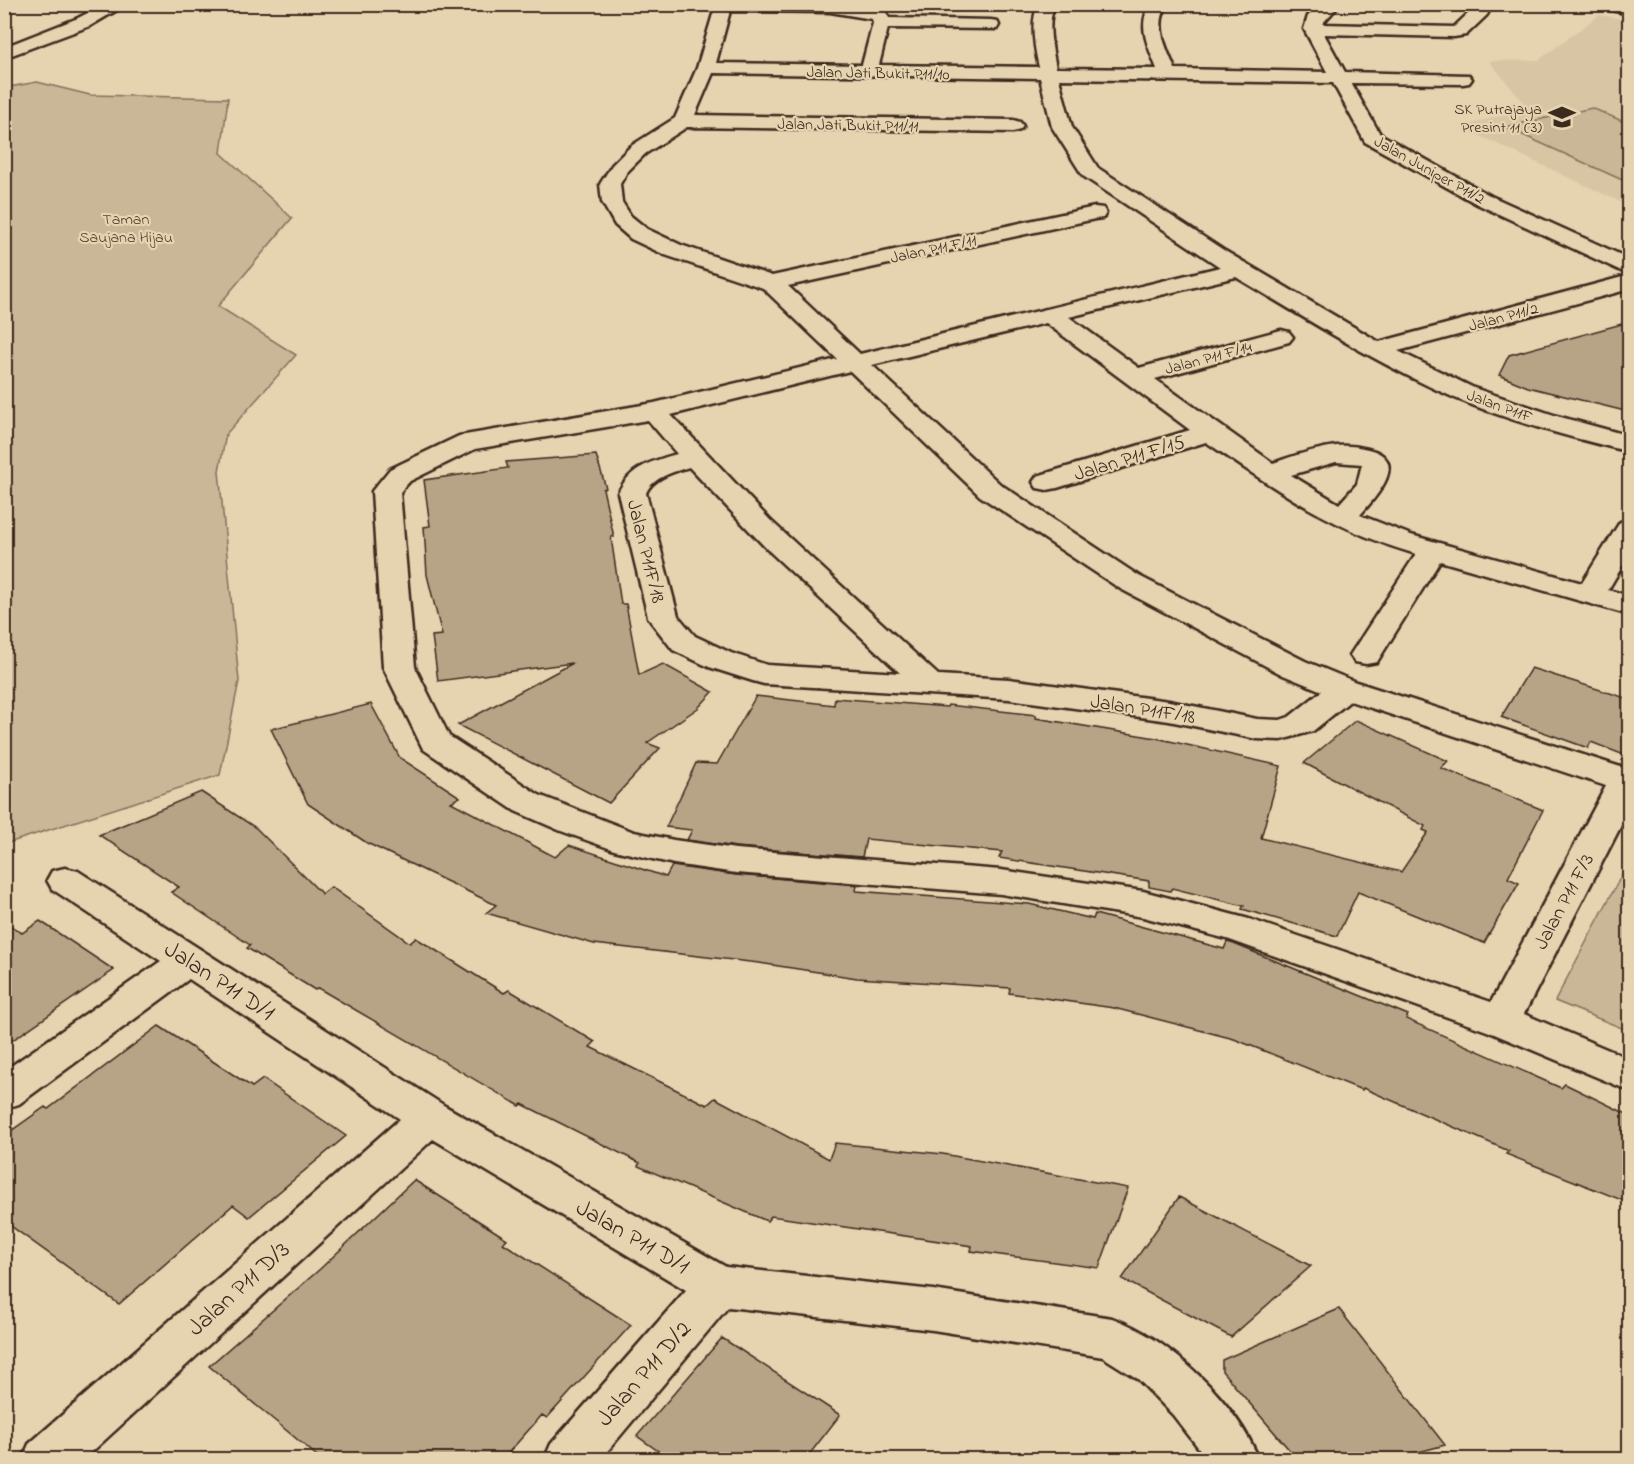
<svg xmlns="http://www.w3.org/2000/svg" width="1634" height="1464" viewBox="0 0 1634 1464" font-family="'Indie Flower',sans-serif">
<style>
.built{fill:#d8c5a4}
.green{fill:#cab798;stroke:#82705b;stroke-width:1.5}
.building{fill:#b7a487;stroke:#3b2a1e;stroke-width:1.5}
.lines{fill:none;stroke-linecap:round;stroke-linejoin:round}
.minor-casing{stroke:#3b2a1e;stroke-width:5}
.major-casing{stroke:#3b2a1e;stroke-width:5}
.minor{fill:#e6d3b0;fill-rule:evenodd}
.major{fill:#e6d3b0;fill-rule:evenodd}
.labels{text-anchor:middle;stroke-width:4.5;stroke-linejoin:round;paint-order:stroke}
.far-street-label{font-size:16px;fill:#3b2a1e;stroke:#e6d3b0}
.far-poi-label{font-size:16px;fill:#3b2a1e;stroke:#e6d3b0;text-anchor:end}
.far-park-label{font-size:16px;fill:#503f30;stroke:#e6d3b0}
.street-label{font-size:20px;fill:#3b2a1e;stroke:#e6d3b0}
.near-street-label{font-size:24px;fill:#3b2a1e;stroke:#e6d3b0}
</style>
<rect width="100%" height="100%" fill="#e6d3b0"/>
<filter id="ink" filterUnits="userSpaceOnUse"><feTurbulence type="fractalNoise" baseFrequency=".0167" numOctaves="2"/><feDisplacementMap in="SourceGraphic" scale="12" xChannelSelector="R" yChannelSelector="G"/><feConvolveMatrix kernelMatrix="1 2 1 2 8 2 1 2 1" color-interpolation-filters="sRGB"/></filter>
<g filter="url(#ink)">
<path class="built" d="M1599,15L1629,20V206L1461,127L1528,108L1489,61L1539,60Z"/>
<path class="green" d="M37,82L90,95L228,98L221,153L292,218L218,306L296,355L226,434L219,471L239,681L220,775L5,844L4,88Z
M1592,108L1629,124V183L1505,127Z
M1629,861V1031L1555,1001Z"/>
<path class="building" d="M1629,322V412L1528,387L1499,375L1509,355Z
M596,455L606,488L603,489L614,537H611L621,604H626L639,675L663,664L713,692L698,708L647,743L660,748L609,803L458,725L573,663L438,681L432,636L442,635L427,575L424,527L430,526L424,480L508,468L506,462Z
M1531,668L1629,699V757L1591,742L1588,748L1501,717Z
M756,696L834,705L835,698L947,707L948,705L1036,715V718L1156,738L1281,766L1261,838L1401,872L1428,832L1423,830L1425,826L1304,763L1356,720L1448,761L1441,768L1543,810L1508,878L1519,883L1484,943L1358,892L1337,936L1242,909L1244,906L1172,888L1170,891L1149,887V881L999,858L1002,852L866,839L862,857L736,847L687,840L692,830L666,827L696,763L717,764Z
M371,704L400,758L460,797L451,802L555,857L569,845L666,877L672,866L736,875L857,885L856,891L1029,904L1093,919L1095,914L1224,949L1227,942L1234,944L1408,1015L1406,1019L1561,1088L1565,1084L1629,1115V1203L1506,1154L1509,1151L1363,1088L1362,1090L1234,1039L1114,1008L1009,993L1010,988L857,978L759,963L594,944L486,913L496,905L367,843L308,804L271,729Z
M201,792L256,828L322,894L331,887L410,943L416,938L504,993L509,990L595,1042L590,1047L707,1105L715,1098L829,1159L835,1143L943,1154L1128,1188L1099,1268L971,1251L972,1246L771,1216L767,1221L638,1166L640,1163L522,1104L520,1106L318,988L315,990L247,948L250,945L171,892L179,887L99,835Z
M40,921L114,970L4,1046V922L22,933Z
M159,1026L252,1087L263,1079L346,1136L249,1217L233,1205L119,1304L4,1221V1136L45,1107L48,1109Z
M414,1180L507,1239L503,1243L631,1325L547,1418L542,1415L502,1460H322L209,1366L320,1269Z
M1179,1197L1311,1266L1231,1337L1122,1279Z
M1339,1309L1445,1445L1388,1460H1298L1222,1371V1360Z
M722,1338L840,1415L805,1460H671L637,1436Z"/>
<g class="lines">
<defs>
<path id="minor" d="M716,4H856L886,12L889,18L991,20L997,21L999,25L997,29L888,28L879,65L1039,67C1035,50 1029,20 1039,4H1056C1045,21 1053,50 1056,68L1157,69C1149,48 1136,25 1151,4H1168C1153,25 1167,49 1175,69L1327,72L1304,29L1308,16L1322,4H1340L1322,24L1454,27L1475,7H1487L1489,11L1487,15L1466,35L1454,37L1324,34L1345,72L1469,75L1472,79L1469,83L1463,84L1351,83L1380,134L1491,196L1630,259V275L1477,204L1365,142L1333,83L1059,79L1072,127L1098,168L1225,251L1379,342L1630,275V289L1398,351L1474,388L1557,416L1630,436V452C1571,437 1511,422 1455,398C1378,365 1307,319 1236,277L1069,317L1139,368L1281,330L1289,332L1293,337L1289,342L1155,379L1273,463C1293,456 1314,449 1336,446C1347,445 1357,446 1368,449C1410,459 1378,495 1360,515L1411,535L1582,583L1620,522L1630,520V553L1608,590L1630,596V615L1440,561L1377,662L1366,664L1355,662L1350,655L1416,554C1332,530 1277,490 1206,442L1057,488L1047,490L1037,488L1033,482L1037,476L1190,430L1046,323L872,365L1000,484L1139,576L1305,661L1356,682L1630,770V808L1524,1014L1630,1059V1091L1487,1031L1227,939L1143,917L1001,894L736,873L674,864L614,850L561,831L515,811L423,749L383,667L372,491L390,469L459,436L654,403L837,359L763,288L665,255L631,239L615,225L602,202L600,184L612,165L631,146L675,118L697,68ZM730,11L830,12L872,19L873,23L862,65L716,63ZM713,73L1040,78L1052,127L1083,176L1220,267L860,354L788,286L1095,219L1103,218L1106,213L1103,208L1095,207L772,276L681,245L647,229L631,216L622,202L620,184L627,172L645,154L687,127L1013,132L1020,130L1023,126L1020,122L1013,120L695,115ZM850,371L980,496L1119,588L1283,675L1322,691L1289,717L1280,720L1257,719L1169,701L1009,679L938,675L770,520L671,415ZM648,420L677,454C652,461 630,467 618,493L648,617L652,623L673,650L709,667L753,681L764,684L1009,699L1169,721L1257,739L1281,740L1313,731L1350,701L1606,786L1491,1002L1249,919L1143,891L1001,870L736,849L674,840L634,832L539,795L449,736L415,667L400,492L410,481L475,449ZM1336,462L1362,464L1357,484L1339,504L1291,475ZM689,467L766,548L900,673L767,665L731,653L695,636L678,616L646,493C653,477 673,472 689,467Z
M65,868L78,871L445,1106L726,1267L933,1290L1112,1318C1169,1338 1237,1403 1259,1460H1208L1173,1415L1138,1379L1103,1357L933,1330L728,1307L600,1460H544L551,1444L686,1290L433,1139L83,1460H22L29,1444L400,1119L189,979L19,1104L4,1109V1071L161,961L52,889L47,880L52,871Z"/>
<path id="major" d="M105,4H127L90,26L4,58V47L78,18Z
M1594,4H1630V14L1596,7Z"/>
</defs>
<use href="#minor" class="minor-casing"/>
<use href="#major" class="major-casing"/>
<use href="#minor" class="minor"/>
<use href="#major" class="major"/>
</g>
</g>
<defs>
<symbol id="school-bare" viewBox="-9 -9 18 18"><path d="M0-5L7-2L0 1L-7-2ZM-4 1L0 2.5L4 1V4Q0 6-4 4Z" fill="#3b2a1e" stroke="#e6d3b0" stroke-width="2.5" paint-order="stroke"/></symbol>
</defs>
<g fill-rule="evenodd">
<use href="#school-bare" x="1543" y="98" width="38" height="38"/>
</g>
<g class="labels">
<g class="far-street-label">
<text transform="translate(878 72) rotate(1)" y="6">Jalan Jati Bukit P11/10</text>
<text transform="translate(848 124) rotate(1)" y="6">Jalan Jati Bukit P11/11</text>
<text transform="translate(1430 169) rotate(29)" y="6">Jalan Juniper P11/2</text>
<text transform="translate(933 248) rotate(-12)" y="6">Jalan P11 F/11</text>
<text transform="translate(1503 316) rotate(-15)" y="6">Jalan P11/2</text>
<text transform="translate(1208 357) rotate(-15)" y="6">Jalan P11 F/14</text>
<text transform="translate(1500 405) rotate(20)" y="6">Jalan P11F</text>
</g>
<g class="far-poi-label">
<text x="1542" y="114">SK Putrajaya<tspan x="1542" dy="18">Presint 11 (3)</tspan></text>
</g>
<g class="far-park-label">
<text x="126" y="224">Taman<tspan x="126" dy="18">Saujana Hijau</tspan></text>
</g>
<g class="street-label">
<text transform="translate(1129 457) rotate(-17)" y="7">Jalan P11 F/15</text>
<text transform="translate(647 551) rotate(76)" y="7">Jalan P11F/18</text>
<text transform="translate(1143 708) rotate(9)" y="7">Jalan P11F/18</text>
<text transform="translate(1563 901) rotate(-62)" y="7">Jalan P11 F/3</text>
</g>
<g class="near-street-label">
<text transform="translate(220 980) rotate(33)" y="8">Jalan P11 D/1</text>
<text transform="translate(633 1236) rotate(30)" y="8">Jalan P11 D/1</text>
<text transform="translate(238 1288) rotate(-42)" y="8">Jalan P11 D/3</text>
<text transform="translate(643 1373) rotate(-49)" y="8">Jalan P11 D/2</text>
</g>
</g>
<rect width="1634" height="1464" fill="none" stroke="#e6d3b0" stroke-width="24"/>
<rect x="12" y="12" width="1610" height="1440" fill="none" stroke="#3b2a1e" stroke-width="2" filter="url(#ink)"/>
</svg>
